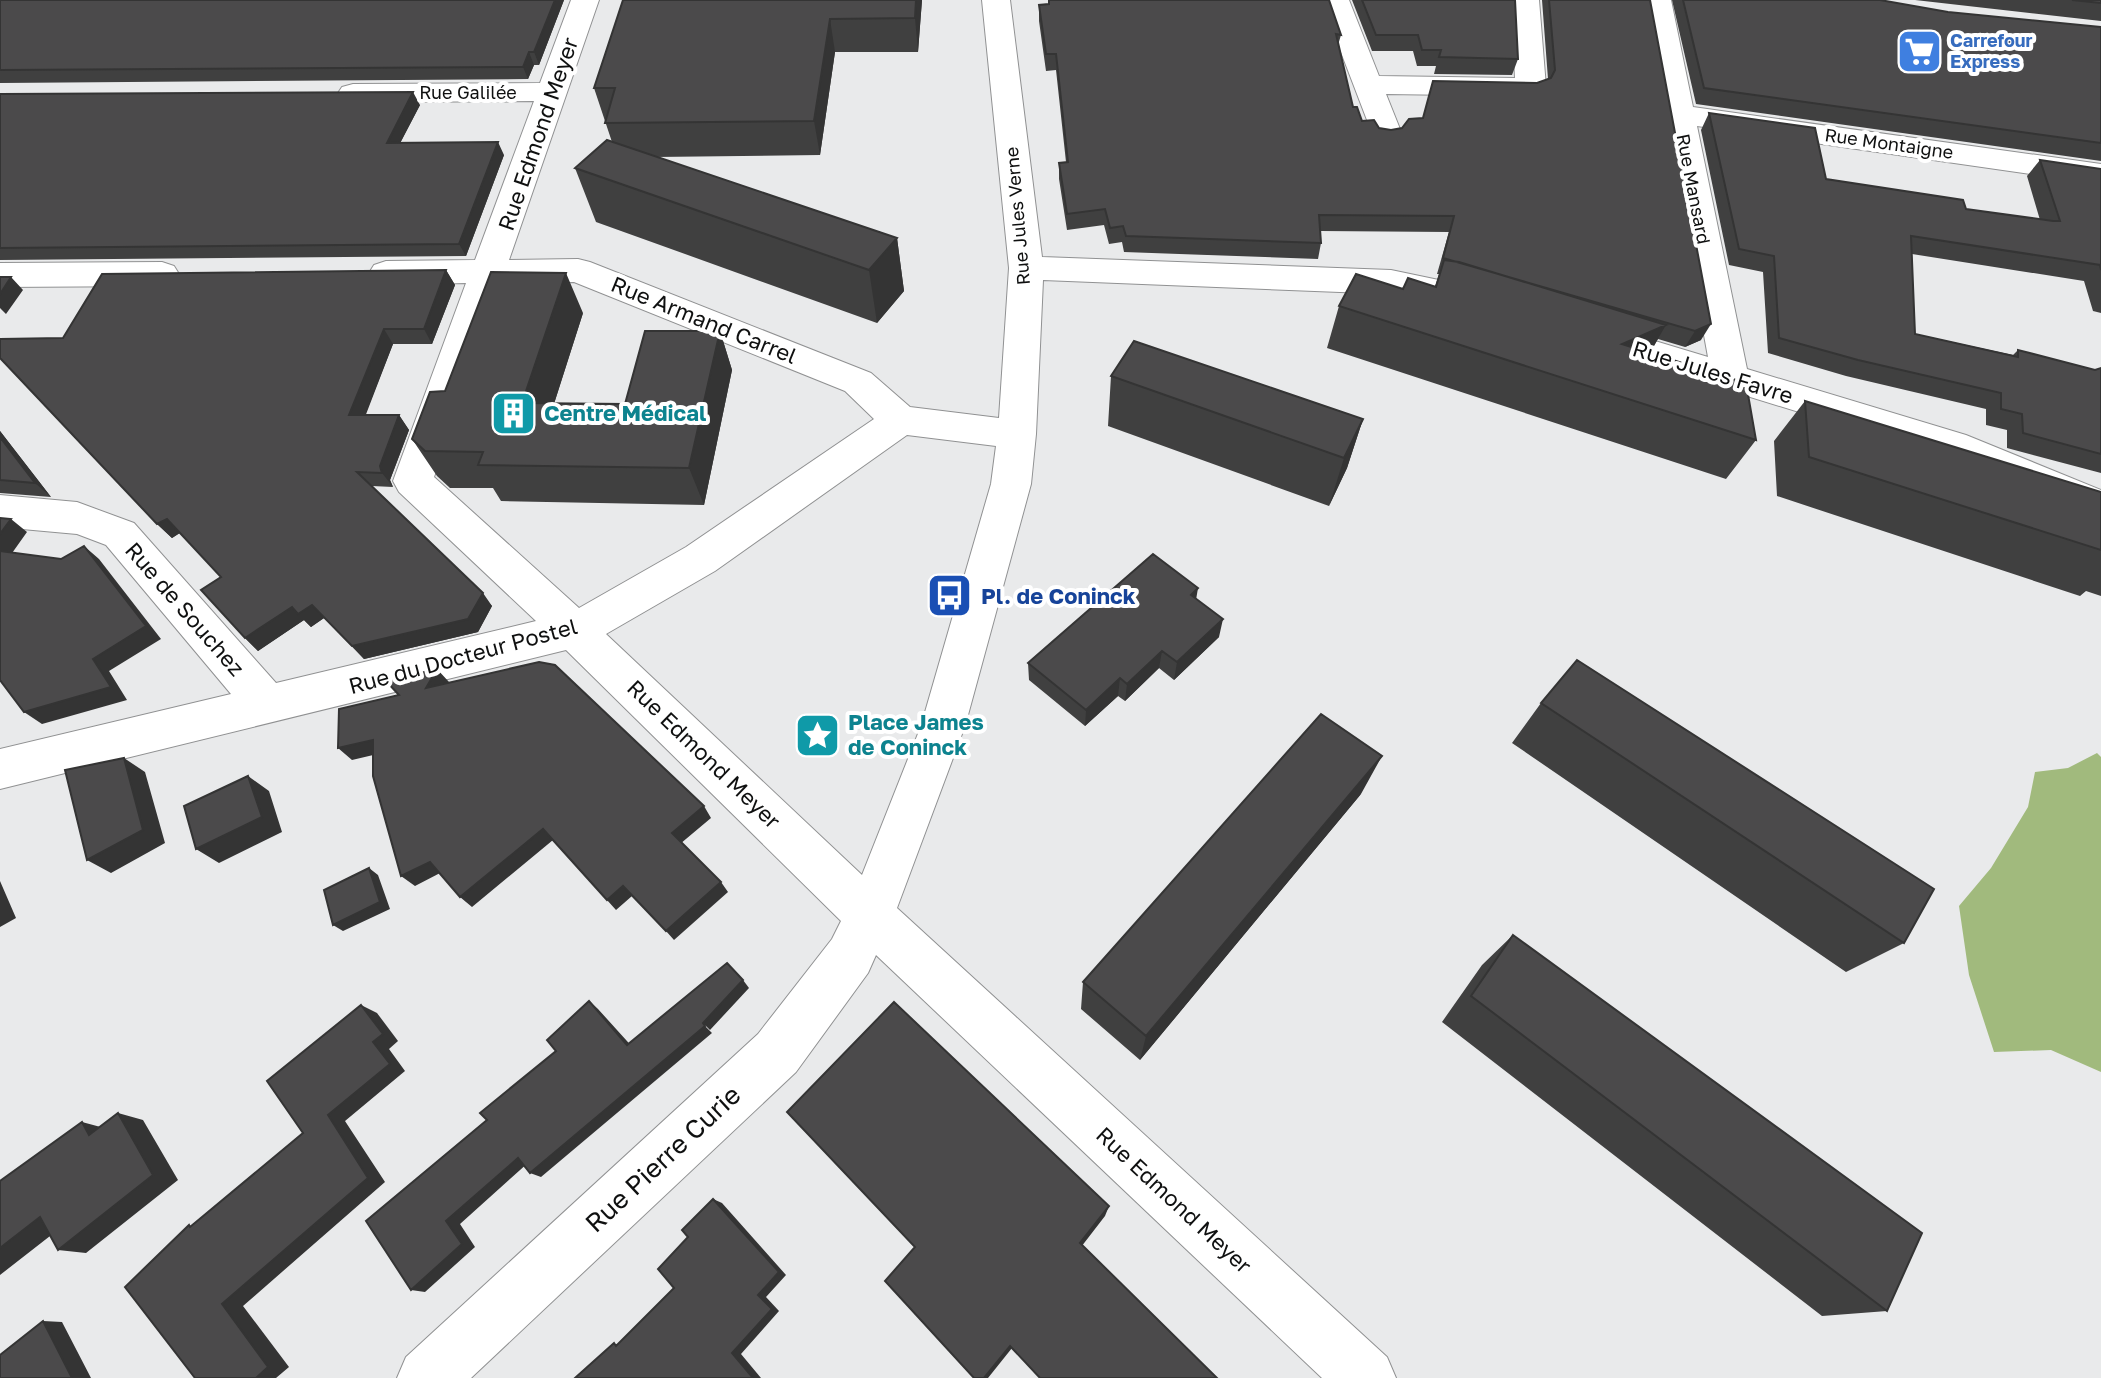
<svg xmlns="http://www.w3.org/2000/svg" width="2101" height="1378" viewBox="0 0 2101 1378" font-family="'Golos Text',sans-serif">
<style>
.forest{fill:#a1ba7d}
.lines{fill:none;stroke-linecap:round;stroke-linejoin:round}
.minor-casing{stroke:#909192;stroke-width:2}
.minor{fill:#fff;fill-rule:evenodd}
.wall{fill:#404040}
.shaded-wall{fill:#343434}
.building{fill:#4b4a4b;stroke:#343434;stroke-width:2}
.labels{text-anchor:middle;stroke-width:8;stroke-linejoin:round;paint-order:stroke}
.far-shop-label{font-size:18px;font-weight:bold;fill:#366cbe;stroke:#fff;text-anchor:start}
.far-street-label{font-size:18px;fill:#0f1010;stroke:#fff}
.street-label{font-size:22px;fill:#0f1010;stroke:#fff}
.culture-label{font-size:22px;font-weight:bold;fill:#0d838f;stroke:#fff;text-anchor:start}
.transit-label{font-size:22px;font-weight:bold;fill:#164399;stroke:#fff;text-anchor:start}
.near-street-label{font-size:26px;fill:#0f1010;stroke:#fff}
</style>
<rect width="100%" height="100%" fill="#e9eaeb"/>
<path class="forest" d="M2097,753L2101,757V1072L2051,1050L1994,1052L1969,975L1959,906L1991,868L2028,807L2035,772L2068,768Z"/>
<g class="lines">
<defs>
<path id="minor" d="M571,0H599L509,260L578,259L590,262L871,373L910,407L999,418L1009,268L982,0H1010L1042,257L1391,270L1477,288L1482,296L1477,304L1465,308L1391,294L1043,280L1036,434L1031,484L965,726L897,908L1387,1357L1396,1378H1322L876,955L868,973L796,1072L471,1378H397L406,1357L758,1034L832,939L841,921L566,650L0,789V749L231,694L106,545L77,534L0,527V495L77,502L134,523L276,683L536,621L399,492L393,481L466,283L386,285L374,281L369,273L374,265L386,261L475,260L534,101L353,102L342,99L338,93L342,87L353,84L540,83ZM574,282L845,391L874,419L686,547L579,608L434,477L501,283ZM907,435L996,446L991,484L921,726L862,875L606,634L715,571Z
M1321,0H1349L1379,76L1515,78L1511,0H1539L1546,87L1542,93L1531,96L1386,94L1402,134L1397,141L1386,143L1375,141Z
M1643,0H1671L1693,107L2101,164V184L1697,126L1747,369L1966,435L2101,490V522L1938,455L1579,344L1574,335L1579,326L1592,322L1708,357Z
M162,262L174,266L179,274L174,282L162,286L0,287V263Z"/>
</defs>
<use href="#minor" class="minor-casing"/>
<use href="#minor" class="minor"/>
</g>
<path class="wall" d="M0,0H564L539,65H534L528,79L0,83Z
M623,0H922L918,52H835L820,155L655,157L897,238L904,291L877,323L596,222L575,168L612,142L594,88Z
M1352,0H1515L1518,59L1512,75L1434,74L1436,66H1417L1413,51H1372Z
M1542,0H1650L1701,340L1685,347L1658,339L1650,353L1756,440L1726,479L1327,348L1339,306L1403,289L1435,286L1439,274H1437L1449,232L1320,231L1321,243L1318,259L1124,252L1122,242L1109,244L1104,225L1067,230L1059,179V163L1066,162L1056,70L1046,71L1039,21V5L1341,35L1338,45L1353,107L1362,121L1379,128L1391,130L1402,128L1423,118L1433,81L1537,83L1548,79Z
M1672,0H1880L1948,12L2101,27V161L1696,104Z
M1915,0H2101V21Z
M0,94L420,105L400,143L504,155L466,256L0,260Z
M1709,113L1826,179L1966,209L2040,220L2027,176L2040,160L2101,169V313L2093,311L2084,281L1912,254L1915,334L2013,355L2018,350L2095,370L2101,368V473L2007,448V430L1986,425V409L1846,376L1768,353L1763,272L1729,265L1701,130Z
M446,270L455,285L432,344H393L365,415H399L409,430L390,480L393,487L372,486L492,606L478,632L364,659L324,618L311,627L304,620L258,651L245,638L221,577L180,533L172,538L157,524L63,338Z
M583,313L554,404H625L720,331L732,370L704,505L501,501L493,488H450L437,476L412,439L445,391Z
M1111,376L1363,419L1347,468L1329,506L1108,426Z
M1805,401L2101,492V596L2086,591L2080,596L1777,496L1774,441Z
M0,431L51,497L0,493Z
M1196,599L1219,637L1174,680L1159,668L1125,701L1118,696L1085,726L1029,680L1028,663Z
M1541,703L1904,943L1846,972L1512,743Z
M1361,794L1140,1060L1081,1009L1083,982Z
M1513,935L1887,1311L1822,1316L1442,1022L1482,965Z"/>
<path class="shaded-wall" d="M555,0H564L539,65L534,52Z
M916,0H922L918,52L915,18Z
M830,19L835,52L820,155L814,121Z
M529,52L534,65L528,79L523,67Z
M413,92L420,105L394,155L387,143Z
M498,142L504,155L466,256L459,244Z
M897,238L904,291L877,323L869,270Z
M446,270L455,285L432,344L424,329Z
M566,273L583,313L542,441L522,403Z
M11,277L23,290L6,314L0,308V294Z
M1711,324L1701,340L1685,347L1695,331Z
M1666,325L1642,366L1622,344Z
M384,329L393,344L360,430L349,415Z
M720,331L732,370L704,505L689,468Z
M399,415L409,430L390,480L393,487L382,473L380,466Z
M1363,419L1347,468L1329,506L1344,458Z
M0,431L51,497L35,483L0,437Z
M11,519L27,532L5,563L0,559V534Z
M167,519L181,532L172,538L157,524Z
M84,546L99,559L161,639L109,671L127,700L42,724L24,712L93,659Z
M1198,588L1195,606L1191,595Z
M483,593L492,606L478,632L364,659L352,646Z
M312,605L324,618L311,627L298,614Z
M292,607L304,620L258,651L245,638Z
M1223,619L1219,637L1174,680L1177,662Z
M1162,651L1159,668L1125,701L1127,684Z
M437,669L449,682L438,701L426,688Z
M1120,678L1118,696L1085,726L1086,710Z
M373,740L386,752L352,760L338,748Z
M1382,756L1361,794L1140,1060L1146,1036Z
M124,758L145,772L165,843L111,873L87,860Z
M248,776L269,791L282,832L219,863L196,849Z
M704,806L711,818L680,844L672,833Z
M543,829L553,840L472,907L460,897Z
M430,862L442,872L415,886L401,876Z
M369,868L378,875L390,909L343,931L333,925Z
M0,881L16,918L0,927Z
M721,882L728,892L674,940L666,931Z
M623,886L632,896L616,910L607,900Z
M743,980L749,988L710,1030L703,1023Z
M589,1001L598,1009L636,1051L627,1045Z
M361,1005L377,1013L398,1041L389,1049L405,1071L345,1121L385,1182L243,1306L289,1367L276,1378H256L222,1304L328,1115L373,1042Z
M705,1026L712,1033L541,1177L530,1173Z
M118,1113L143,1120L178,1180L86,1253L58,1250Z
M82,1122L108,1129L89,1135Z
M518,1158L529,1162L460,1224L475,1247L425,1292L411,1290L446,1221Z
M713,1199L722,1203L786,1275L766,1297L779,1311L741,1354L761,1378H753L732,1353L758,1295Z
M1109,1206L1105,1216L1078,1251L1080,1243Z
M40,1217L68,1222L0,1275V1248Z
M43,1321L62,1322L91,1378H72Z
M1010,1346L1012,1348L988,1378H984Z"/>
<path class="building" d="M0,0H555L534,52H529L523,67L0,70Z
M623,0H916L915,18L830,19L814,121L605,123L615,88H594Z
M1049,0H1329L1341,35L1336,34L1353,107H1357L1362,121L1374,120L1379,128L1391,130L1402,128L1409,119L1423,118L1433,81L1537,83L1551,78L1555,70L1549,0H1650L1711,324L1695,331L1443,258L1454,216L1319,215L1321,243L1126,236L1123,226L1110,228L1105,209L1067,214L1059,163L1068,162L1056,54H1046L1039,5L1049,4Z
M1362,0H1515L1518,59L1439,57L1441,50H1422L1418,35H1376Z
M1683,0H1880L1948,12L2101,27V143L1704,88Z
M2072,0H2101V3Z
M413,92L387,143L498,142L459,244L0,248V94Z
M1709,113L1815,128L1826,179L1963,200L1966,209L2053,221H2060L2040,160L2101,169V270L2100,265L1911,236L1915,334L2018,357V350L2095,370L2101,368V454L2023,433L2022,414L2001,409V393L1858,360L1779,338L1774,256L1739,249Z
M607,140L897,238L869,270L575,168Z
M1444,260L1459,262L1666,325L1622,344L1746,383L1756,440L1339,306L1356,274L1403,289L1408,278L1436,287Z
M446,270L424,329H384L349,415H399L380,466L382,473L357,472L483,593L468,619L352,646L312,605L298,614L292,607L245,638L201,590L221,577L167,519L157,524L0,358V339L63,338L102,274Z
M491,272L566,273L522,403L625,404L645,331H720L689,468L478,465L483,452L425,451L412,439L430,392L445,391Z
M0,277H11L0,294Z
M1134,341L1363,419L1344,458L1111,376Z
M1805,401L2101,492V550L1809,457Z
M0,437L35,483L0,480Z
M0,518L11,519L0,534Z
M84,546L146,626L93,659L111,687L24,712L0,680V551L61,559Z
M1153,554L1198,588L1191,595L1223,619L1177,662L1162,651L1127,684L1120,678L1086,710L1028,663Z
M1577,660L1934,889L1904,943L1541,703Z
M539,662L555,665L704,806L672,833L721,882L666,931L623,886L607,900L543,829L460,897L430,862L401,876L373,776V740L338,748L339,709L399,695L386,681L437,669L426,688Z
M1321,714L1382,756L1146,1036L1083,982Z
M124,758L143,830L87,860L65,770Z
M248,776L262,817L196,849L184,806Z
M369,868L380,902L333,925L324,890Z
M1513,935L1922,1233L1887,1311L1471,996Z
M727,963L743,980L703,1023L705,1026L530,1173L518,1158L446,1221L462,1244L411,1290L366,1221L487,1120L480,1113L556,1051L547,1040L589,1001L627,1045Z
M894,1002L1109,1206L1080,1243L1217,1378H1040L1010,1346L984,1378H974L885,1281L915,1247L787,1112Z
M361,1005L383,1034L373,1042L390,1064L328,1115L368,1178L222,1304L268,1367L256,1378H195L125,1287L189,1225L190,1227L303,1133L267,1081Z
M118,1113L153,1175L58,1250L40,1217L0,1248V1181L82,1122L89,1135Z
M713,1199L779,1272L758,1295L772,1309L732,1353L753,1378H575L614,1343L616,1346L674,1288L658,1269L688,1237L682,1230Z
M43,1321L72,1378H0V1355Z"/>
<defs>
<symbol id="supermarket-square" viewBox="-11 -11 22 22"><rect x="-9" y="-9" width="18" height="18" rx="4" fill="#3f7fe0" stroke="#fff"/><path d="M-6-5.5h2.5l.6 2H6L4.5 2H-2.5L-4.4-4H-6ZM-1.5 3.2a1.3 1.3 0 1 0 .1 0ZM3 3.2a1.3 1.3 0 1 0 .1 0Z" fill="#fff"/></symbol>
<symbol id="building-square" viewBox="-11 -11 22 22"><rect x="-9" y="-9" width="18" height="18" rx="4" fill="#0f9aa8" stroke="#fff"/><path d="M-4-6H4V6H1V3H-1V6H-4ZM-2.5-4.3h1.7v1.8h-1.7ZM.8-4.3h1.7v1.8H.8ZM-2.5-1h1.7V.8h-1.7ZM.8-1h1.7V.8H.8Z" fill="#fff"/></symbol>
<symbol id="bus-square" viewBox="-11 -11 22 22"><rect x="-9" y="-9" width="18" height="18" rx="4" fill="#1a4fb4" stroke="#fff"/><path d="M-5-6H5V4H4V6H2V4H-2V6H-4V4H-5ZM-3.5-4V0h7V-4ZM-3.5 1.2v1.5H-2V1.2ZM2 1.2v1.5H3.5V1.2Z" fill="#fff"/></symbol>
<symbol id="sight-square" viewBox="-11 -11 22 22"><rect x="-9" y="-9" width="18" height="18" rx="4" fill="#0f9aa8" stroke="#fff"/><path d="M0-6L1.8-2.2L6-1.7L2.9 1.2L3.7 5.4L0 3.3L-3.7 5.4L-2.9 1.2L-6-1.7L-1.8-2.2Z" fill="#fff"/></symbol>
</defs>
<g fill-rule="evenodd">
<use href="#supermarket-square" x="1894" y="26" width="51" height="51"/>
<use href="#building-square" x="488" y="388" width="51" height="51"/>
<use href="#bus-square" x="924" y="570" width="51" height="51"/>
<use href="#sight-square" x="792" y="710" width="51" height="51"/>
</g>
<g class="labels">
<g class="far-shop-label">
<text x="1950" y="47">Carrefour<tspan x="1950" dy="21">Express</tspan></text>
</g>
<g class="far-street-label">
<text x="468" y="99">Rue Galilée</text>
<text transform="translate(1889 144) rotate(8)" y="6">Rue Montaigne</text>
<text transform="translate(1693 189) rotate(79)" y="6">Rue Mansard</text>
<text transform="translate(1018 216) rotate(-95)" y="6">Rue Jules Verne</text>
</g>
<g class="street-label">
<text transform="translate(538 134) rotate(-71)" y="8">Rue Edmond Meyer</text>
<text transform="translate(704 320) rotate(22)" y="8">Rue Armand Carrel</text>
<text transform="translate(1713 372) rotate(17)" y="8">Rue Jules Favre</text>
<text transform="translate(185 609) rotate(49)" y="8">Rue de Souchez</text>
<text transform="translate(463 656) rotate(-15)" y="8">Rue du Docteur Postel</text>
<text transform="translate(704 754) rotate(44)" y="8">Rue Edmond Meyer</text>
<text transform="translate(1174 1200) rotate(43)" y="8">Rue Edmond Meyer</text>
</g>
<g class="culture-label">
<text x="544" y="421">Centre Médical</text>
<text x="848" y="730">Place James<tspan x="848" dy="25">de Coninck</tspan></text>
</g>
<g class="transit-label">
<text x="981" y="604">Pl. de Coninck</text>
</g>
<g class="near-street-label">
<text transform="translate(663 1159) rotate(-43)" y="9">Rue Pierre Curie</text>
</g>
</g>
</svg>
